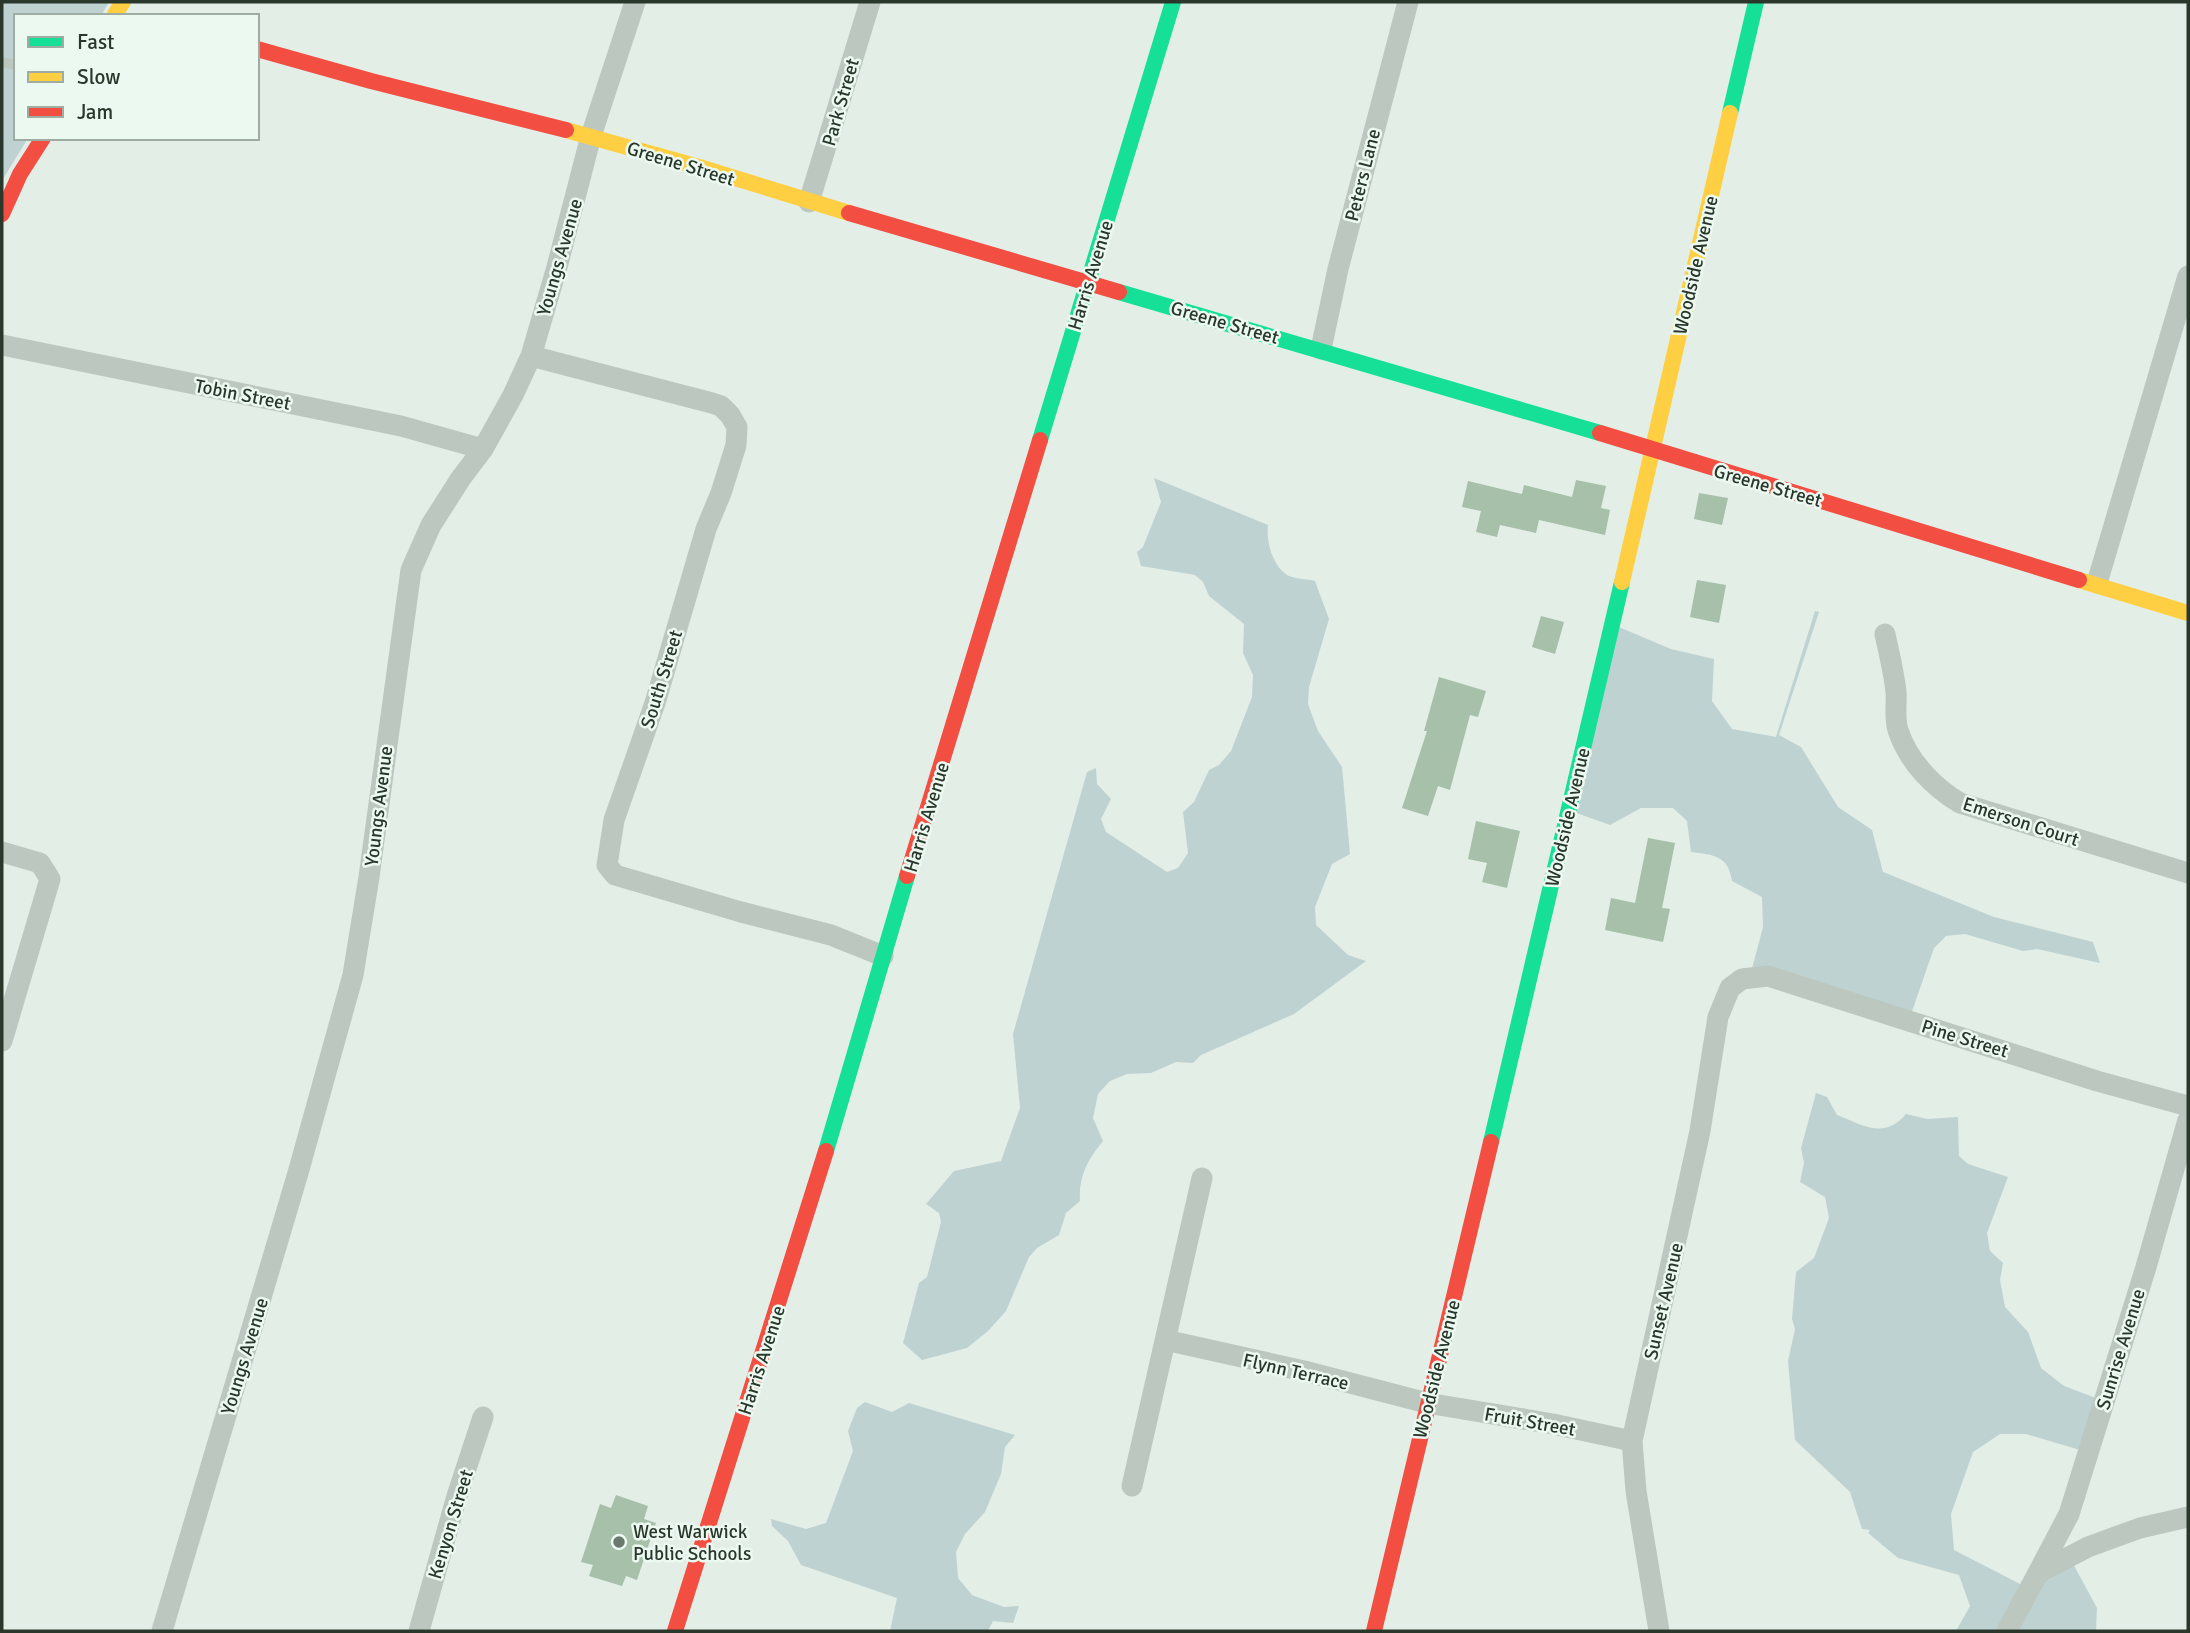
<svg xmlns="http://www.w3.org/2000/svg" width="2190" height="1633" viewBox="0 0 2190 1633" font-family="Signika,sans-serif">
<style>
.green{fill:#bed2d2}
.building{fill:#a6c0a9}
.lines{fill:none;stroke-linecap:round;stroke-linejoin:round}
.lane{stroke:#bcc7bf;stroke-width:10}
.street{stroke:#bcc7bf;stroke-width:21}
.fast{stroke:#16e098;stroke-width:16}
.slow{stroke:#ffcf43;stroke-width:16}
.jam{stroke:#f24e42;stroke-width:16}
.poi-dot{fill:#6b786d;stroke:#ecf9f1;stroke-width:2.5}
.labels{text-anchor:middle;stroke-width:5;stroke-linejoin:round;paint-order:stroke}
.street-label{font-size:19px;fill:#2a382c;stroke:#ecf9f1}
.poi-label{font-size:19px;fill:#2a382c;stroke:#ecf9f1;text-anchor:start}
</style>
<rect width="100%" height="100%" fill="#e3eee7"/>
<path class="green" d="M2,2H109L101,16H16V138H28L2,181Z
M1154,478L1268,525C1266,541 1272,565 1287,575C1294,579 1307,579 1315,581L1329,619L1309,687L1308,704L1318,731L1342,767L1350,854L1332,864L1315,907L1316,925L1348,955L1366,961L1294,1014L1201,1055L1193,1063L1176,1062L1151,1073L1127,1074L1110,1081L1098,1094L1093,1118L1103,1141C1088,1159 1078,1177 1080,1201L1066,1213L1059,1235L1037,1248L1029,1257L1006,1311L988,1331L967,1348L922,1360L903,1343L919,1283L927,1277L941,1222L939,1213L926,1204L954,1171L1001,1161L1020,1108L1013,1034L1087,772L1096,768L1097,784L1111,799L1101,819L1106,832L1167,872L1178,868L1188,853L1183,812L1194,802L1209,770L1219,765L1231,751L1252,697L1253,675L1243,653L1244,624L1209,596L1203,582L1195,575L1141,566L1137,552L1143,547L1161,502Z
M1815,611L1819,612L1779,735L1801,747L1838,807L1872,830L1883,872L1994,917L2093,942L2100,963L2037,949L2023,951L1965,934L1946,936L1934,948L1909,1020L1750,976L1763,927L1762,897L1732,881C1728,855 1714,855 1691,852L1687,821L1673,808H1641L1610,825L1571,811L1614,625L1671,649L1714,659L1712,701L1732,729L1776,737Z
M1816,1093L1827,1097L1837,1115C1863,1125 1884,1140 1906,1114L1927,1119L1958,1117L1959,1156L1968,1164L2008,1177L1987,1233L1990,1251L2003,1263L2000,1280L2005,1307L2028,1332L2041,1368L2064,1386L2104,1401L2090,1453L2026,1434H2000L1973,1452L1951,1514L1954,1550L2024,1586L2071,1560L2097,1608L2096,1631H1956L1970,1606L1959,1575L1898,1558L1868,1533L1870,1530L1862,1529L1850,1492L1795,1440L1788,1361L1795,1329L1792,1319L1796,1272L1814,1258L1829,1218L1825,1197L1800,1182L1804,1163L1801,1148Z
M865,1402L892,1412L909,1403L1015,1435L1005,1447L1001,1474L985,1512L965,1534L956,1552L958,1578L972,1595L1004,1607L1019,1606L1013,1623L993,1621L988,1631H890L897,1598L801,1565L788,1541L772,1526L771,1519L806,1529L826,1523L853,1451L848,1431L857,1408Z"/>
<path class="building" d="M1576,480L1606,486L1601,508L1610,510L1605,535L1539,520L1536,533L1500,525L1497,537L1476,532L1481,511L1462,507L1468,481L1522,494L1524,485L1572,497Z
M1699,493L1728,498L1722,525L1694,519Z
M1697,580L1726,585L1719,623L1690,617Z
M1541,616L1564,622L1555,654L1532,647Z
M1439,677L1486,691L1478,717L1470,715L1450,790L1438,786L1428,816L1402,808L1427,731H1424Z
M1476,821L1520,831L1507,888L1482,882L1487,863L1468,859Z
M1648,838L1675,843L1662,908L1670,909L1663,942L1605,930L1611,898L1635,903Z
M616,1495L648,1506L644,1519L656,1523L637,1580L626,1576L622,1586L589,1576L593,1565L581,1562L600,1504L611,1508Z"/>
<g class="lines">
<path class="lane" d="M2,62L16,65"/>
<path class="street" d="M809,202L870,2
M2,345L401,426L483,449
M1321,349L1338,269L1408,2
M531,356L712,403L721,406L730,415L737,427L736,445L721,493L706,529L655,703L614,820L607,865L615,875L741,912L831,935L883,956
M2097,583L2188,276
M1885,634C1889,653 1894,673 1896,692C1897,705 1894,717 1898,730C1908,761 1933,787 1960,803L2188,873
M2,852L40,863L50,879L2,1041
M1165,1340L1304,1371L1427,1403L1553,1424L1632,1441
M1132,1486L1202,1178
M2038,1573L2069,1514L2146,1267L2188,1120
M162,1631L298,1173L353,975L369,877L411,570L431,525L461,478L483,449L513,395L531,356L557,267L591,136L635,2
M419,1631L457,1496L483,1417
M1659,1631L1636,1491L1632,1441L1700,1131L1718,1017L1730,988L1742,979L1768,976L2097,1081L2188,1106
M2007,1631L2038,1573L2088,1547L2140,1528L2188,1517"/>
<path class="fast" d="M1730,113L1756,2
M1119,292L1600,433
M1040,440L1173,2
M1491,1142L1622,582
M826,1151L907,876"/>
<path class="slow" d="M114,16L123,2
M566,130L699,167L849,213
M2079,580L2188,613
M1622,582L1730,113"/>
<path class="jam" d="M257,49L371,81L566,130
M849,213L1119,292
M2,214L20,174L43,138
M1600,433L2079,580
M907,876L1040,440
M675,1631L826,1151
M1374,1631L1491,1142"/>
</g>
<circle class="poi-dot" cx="619" cy="1542" r="7"/>
<g class="labels">
<g class="street-label">
<text transform="translate(840 102) rotate(-74)" y="7">Park Street</text>
<text transform="translate(681 163) rotate(17)" y="7">Greene Street</text>
<text transform="translate(1362 175) rotate(-76)" y="7">Peters Lane</text>
<text transform="translate(559 257) rotate(-74)" y="7">Youngs Avenue</text>
<text transform="translate(1695 265) rotate(-77)" y="7">Woodside Avenue</text>
<text transform="translate(1090 275) rotate(-73)" y="7">Harris Avenue</text>
<text transform="translate(1225 322) rotate(16)" y="7">Greene Street</text>
<text transform="translate(243 394) rotate(11)" y="7">Tobin Street</text>
<text transform="translate(1768 485) rotate(16)" y="7">Greene Street</text>
<text transform="translate(661 679) rotate(-73)" y="7">South Street</text>
<text transform="translate(378 806) rotate(-83)" y="7">Youngs Avenue</text>
<text transform="translate(926 817) rotate(-73)" y="7">Harris Avenue</text>
<text transform="translate(1567 817) rotate(-77)" y="7">Woodside Avenue</text>
<text transform="translate(2021 821) rotate(18)" y="7">Emerson Court</text>
<text transform="translate(1965 1038) rotate(17)" y="7">Pine Street</text>
<text transform="translate(1663 1301) rotate(-77)" y="7">Sunset Avenue</text>
<text transform="translate(2120 1349) rotate(-73)" y="7">Sunrise Avenue</text>
<text transform="translate(244 1356) rotate(-73)" y="7">Youngs Avenue</text>
<text transform="translate(761 1360) rotate(-72)" y="7">Harris Avenue</text>
<text transform="translate(1436 1369) rotate(-76)" y="7">Woodside Avenue</text>
<text transform="translate(1296 1371) rotate(13)" y="7">Flynn Terrace</text>
<text transform="translate(1530 1421) rotate(10)" y="7">Fruit Street</text>
<text transform="translate(450 1524) rotate(-73)" y="7">Kenyon Street</text>
</g>
<g class="poi-label">
<text x="633" y="1538">West Warwick<tspan x="633" dy="22">Public Schools</tspan></text>
</g>
</g>
<rect width="2190" height="1633" fill="none" stroke="#2a382c" stroke-width="7"/>
<rect x="14" y="14" width="245" height="126" fill="#ecf9f1" stroke="#9eaca2" stroke-width="2"/>
<rect x="28" y="37" width="35" height="10" fill="#16e098" stroke="#9eaca2" stroke-width="2"/>
<text x="77" y="49" font-size="21" fill="#2a382c">Fast</text>
<rect x="28" y="72" width="35" height="10" fill="#ffcf43" stroke="#9eaca2" stroke-width="2"/>
<text x="77" y="84" font-size="21" fill="#2a382c">Slow</text>
<rect x="28" y="107" width="35" height="10" fill="#f24e42" stroke="#9eaca2" stroke-width="2"/>
<text x="77" y="119" font-size="21" fill="#2a382c">Jam</text>
</svg>
